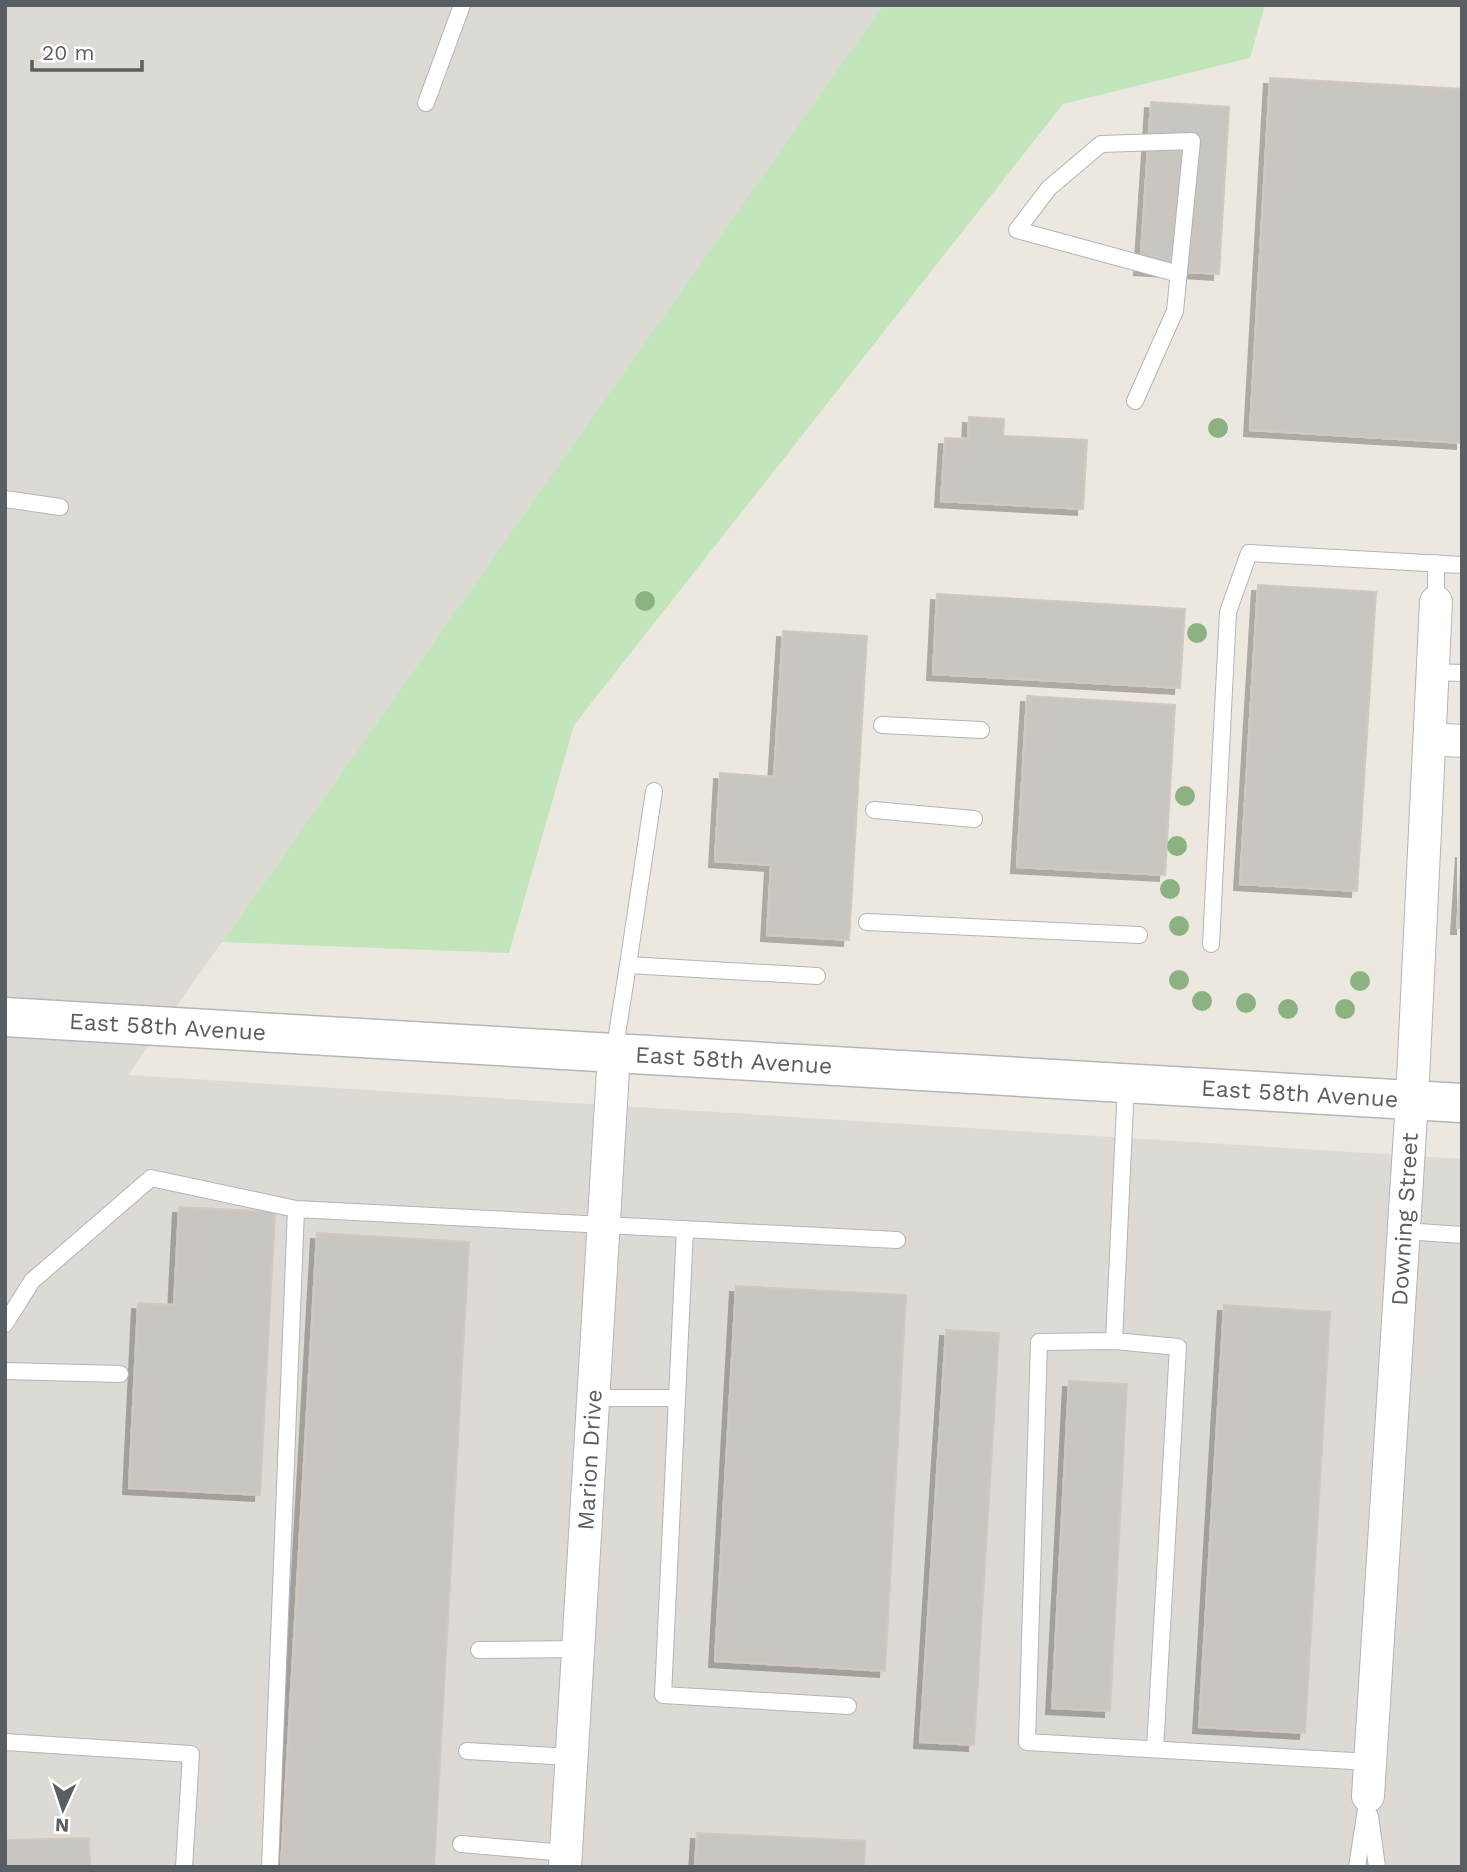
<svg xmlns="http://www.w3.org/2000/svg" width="1467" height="1872" viewBox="0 0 1467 1872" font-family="'Work Sans',sans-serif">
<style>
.industrial{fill:#dddad5}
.green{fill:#c3e5bc}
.building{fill:#c9c5c0;stroke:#d1c8bf;stroke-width:2;filter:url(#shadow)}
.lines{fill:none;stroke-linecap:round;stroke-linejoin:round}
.lane-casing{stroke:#b1b5b8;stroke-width:18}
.street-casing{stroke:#b1b5b8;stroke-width:34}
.secondary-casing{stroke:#b2b7bb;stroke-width:41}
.lane{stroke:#fff;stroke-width:16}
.street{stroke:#fff;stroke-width:32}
.secondary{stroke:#fff;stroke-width:38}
.tree{fill:#8db281}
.labels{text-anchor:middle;stroke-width:7;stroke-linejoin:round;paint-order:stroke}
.street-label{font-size:23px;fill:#595e62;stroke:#fff}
</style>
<defs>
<filter id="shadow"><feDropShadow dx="-6" dy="6" stdDeviation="0" flood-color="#0004"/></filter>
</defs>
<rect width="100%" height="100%" fill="#ece8e0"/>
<path class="industrial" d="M5,5H883L128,1075L1462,1159V1867H5Z"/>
<path class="green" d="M883,5H1265L1250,58L1063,104L574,725L509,953L222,942Z"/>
<path class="building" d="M1270,78L1462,89V443L1250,430Z
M1151,102L1229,107L1219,274L1140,269Z
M969,417L1004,419L1003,436L1087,440L1083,509L941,501L945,438L968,439Z
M1258,585L1376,592L1357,891L1240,884Z
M937,594L1185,609L1180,688L933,674Z
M783,631L867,636L849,940L767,935L771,865L715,861L720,773L774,777Z
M1027,696L1175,705L1165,875L1017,867Z
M1462,851V928H1457Z
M179,1207L275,1212L260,1495L129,1488L138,1303L174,1305Z
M317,1233L469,1242L434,1867H281Z
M736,1286L906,1295L885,1671L715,1661Z
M1224,1305L1330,1312L1305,1733L1199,1727Z
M946,1330L999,1333L974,1745L920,1742Z
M1069,1381L1127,1384L1110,1711L1052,1708Z
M697,1833L865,1841L864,1867H695Z
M89,1838L90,1867H5V1840Z"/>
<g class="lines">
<defs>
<path id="lane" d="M426,103L462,5
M1135,401L1175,311L1192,141L1101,144L1049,188L1017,230L1179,274
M5,499L60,507
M1436,563V602
M1433,672L1462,673
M882,725L981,730
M874,810L974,819
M867,922L1139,935
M1211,944L1228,612L1249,553L1462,565
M628,965L654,791
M614,1053L628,965L817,976
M1126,1084L1114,1341L1039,1342L1027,1742L1370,1762
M685,1229L663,1695L848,1706
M1404,1231L1462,1235
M5,1324L32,1281L151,1178L296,1209
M1114,1341L1178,1347L1155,1749
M5,1371L120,1374
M593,1398H677
M479,1650L578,1649
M5,1742L191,1754L184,1867
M467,1751L571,1757
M1370,1816L1377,1867
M461,1844L565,1853
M270,1867L296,1209L897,1240
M1357,1867L1368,1796"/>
<g id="street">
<path d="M1430,739L1462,741"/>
<path id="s1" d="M1368,1796L1412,1100L1436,602"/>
<path id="s2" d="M565,1867L614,1053"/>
</g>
<g id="secondary">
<path id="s3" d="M5,1017L1462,1103"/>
</g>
</defs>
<use href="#lane" class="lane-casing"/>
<use href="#street" class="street-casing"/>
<use href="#secondary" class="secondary-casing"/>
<use href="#lane" class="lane"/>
<use href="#street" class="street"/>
<use href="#secondary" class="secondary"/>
</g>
<g class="tree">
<circle cx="1218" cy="428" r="10"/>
<circle cx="645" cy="601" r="10"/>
<circle cx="1197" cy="633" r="10"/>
<circle cx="1185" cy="796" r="10"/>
<circle cx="1177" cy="846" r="10"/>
<circle cx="1170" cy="889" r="10"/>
<circle cx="1179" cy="926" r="10"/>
<circle cx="1179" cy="980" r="10"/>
<circle cx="1360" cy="981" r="10"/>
<circle cx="1202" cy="1001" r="10"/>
<circle cx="1246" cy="1003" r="10"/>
<circle cx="1288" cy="1009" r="10"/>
<circle cx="1345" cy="1009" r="10"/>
</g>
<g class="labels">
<g class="street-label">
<text dy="8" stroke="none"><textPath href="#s3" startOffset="163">East 58th Avenue</textPath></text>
<text dy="8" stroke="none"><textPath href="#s3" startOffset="730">East 58th Avenue</textPath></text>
<text dy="8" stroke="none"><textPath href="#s3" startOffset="1297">East 58th Avenue</textPath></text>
<text dy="8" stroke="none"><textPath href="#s1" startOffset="578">Downing Street</textPath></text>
<text dy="8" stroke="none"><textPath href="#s2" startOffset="408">Marion Drive</textPath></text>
</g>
</g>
<rect width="1467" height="1872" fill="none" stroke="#595e62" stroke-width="14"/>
<g transform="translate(63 1809) rotate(183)" stroke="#ffffff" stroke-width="5" paint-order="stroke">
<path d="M0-5L12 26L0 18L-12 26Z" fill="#595e62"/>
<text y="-10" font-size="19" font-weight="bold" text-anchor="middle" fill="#595e62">N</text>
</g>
<path d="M32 60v10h110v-10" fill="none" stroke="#595e62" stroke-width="3.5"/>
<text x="42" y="60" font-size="21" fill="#595e62" stroke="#ffffff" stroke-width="5" paint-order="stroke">20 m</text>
</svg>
